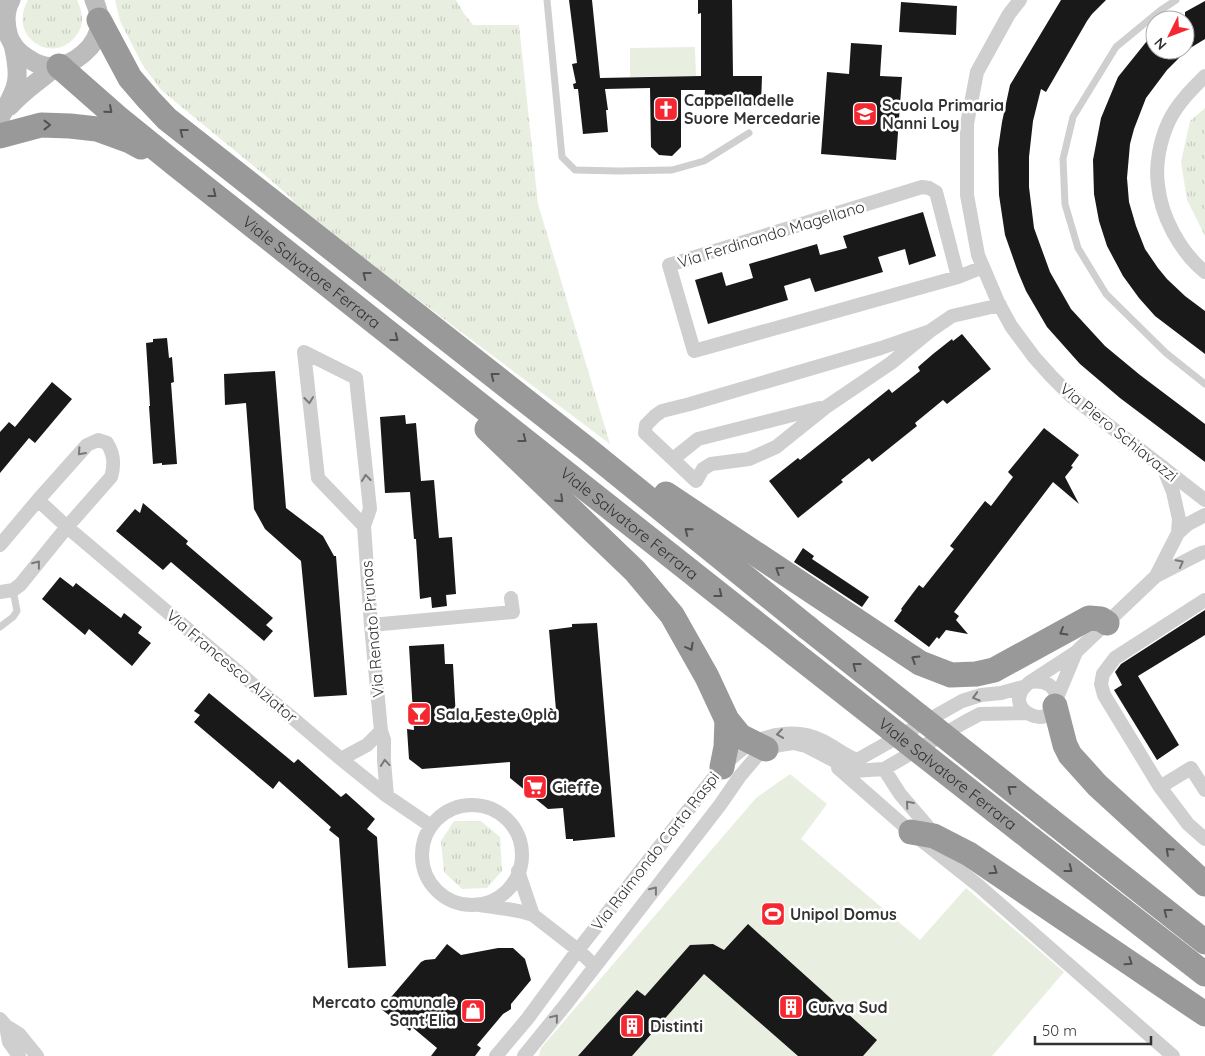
<svg xmlns="http://www.w3.org/2000/svg" width="1205" height="1056" viewBox="0 0 1205 1056" font-family="Quicksand,sans-serif">
<style>
.grass{fill:url(#grass-tufts)}
.pitch{fill:#e8efe0}
.building{fill:#191919}
.lines{fill:none;stroke-linecap:round;stroke-linejoin:round}
.lane{stroke:#cfcfcf;stroke-width:7}
.street{stroke:#cfcfcf;stroke-width:14}
.secondary{stroke:#bcbcbc;stroke-width:19}
.highway{stroke:#999;stroke-width:25}
.highway-bridge{stroke:#999;stroke-width:25}
.oneway{stroke:#515151}
.oneway2{stroke:#797979}
.labels{text-anchor:middle;stroke-width:5;stroke-linejoin:round;paint-order:stroke}
.poi-label{font-size:16px;font-weight:bold;fill:#323232;stroke:#fff;text-anchor:start}
.street-label{font-size:16px;fill:#323232;stroke:#fff}
</style>
<defs>
<pattern id="grass-tufts" width="24" height="20" patternUnits="userSpaceOnUse" patternTransform="scale(1.25)"><rect width="24" height="20" fill="#e8efe0"/><path d="M3 7l-1-3M5 7V3M7 7l1-3M15 17l-1-3M17 17v-4M19 17l1-3" fill="none" stroke="#c7cdc1"/></pattern>
</defs>
<rect width="100%" height="100%" fill="#fff"/>
<path class="grass" d="M28,0H77C82,11 85,22 78,33C56,68 6,38 28,0Z
M115,0H456L465,15L473,25H519L538,204L610,444L299,210L290,197L267,177L161,90L142,64L120,21Z
M1205,108V236L1187,200L1181,162L1190,121Z
M454,821H481L500,837L502,871L487,888L462,889L444,872L441,841Z"/>
<path class="pitch" d="M695,47L696,76L630,77V48Z
M790,774L827,804L801,839L920,940L966,888L1064,972L992,1056H539L541,1048L756,798Z"/>
<path class="building" d="M569,0H592L600,78L701,76V13L698,14V0H732L733,76H762L761,105L704,106L705,90H681V147L672,156L659,155L651,147L650,88L605,89L608,110H606L608,132L583,134L578,89H574L573,84L576,83L572,64L577,63Z
M1061,0H1106L1092,14L1087,21L1046,92L1041,89L1033,121L1029,157V187L1034,228L1050,272L1071,309L1105,346L1140,375L1205,424V462L1120,398L1080,364L1047,327L1026,291L1018,272L1005,235L999,195L998,149L1002,122L1010,85Z
M1205,1V39L1187,50L1167,70L1146,98L1134,129L1130,144L1127,178L1129,202L1136,226L1145,249L1158,268L1167,279L1185,296L1205,311V354L1155,316L1139,298L1123,276L1107,246L1099,221L1094,194L1093,160L1101,118L1118,77L1155,31V50H1185V12Z
M901,2L957,6L956,35L899,32Z
M851,43L882,45L880,76L902,77L896,160L821,154L827,72L849,74Z
M923,212L936,256L909,265L905,249L878,257L883,272L815,292L810,278L784,286L788,300L708,324L695,280L722,272L726,286L753,278L749,264L817,244L820,255L847,248L843,236Z
M962,334L991,369L947,404L943,400L915,423L917,426L872,462L869,458L841,480L843,482L798,518L769,481L798,458L800,460L889,389L892,393L920,371L918,367L933,354L952,339L953,341Z
M167,338L169,358L172,357L174,382L171,383L177,464L162,465V463L153,464L149,406H150L146,343L153,342V339Z
M275,371L286,508L323,536L334,556H336L347,695L314,697L301,561L265,529L254,509L246,403L225,405L224,374Z
M52,382L72,399L35,443L29,438L0,473V432L9,422L15,427Z
M405,415L406,424L416,423L421,481L434,480L439,538L452,537L456,594L446,595L447,606L432,608L431,597L420,599L416,539H414L410,492L385,493L380,417Z
M1044,428L1079,455L1071,466L1073,467L1065,477L1079,504L1053,482L954,612L959,616L956,620L968,634L946,630L939,639L937,637L929,647L894,621L902,610L901,609L919,585L923,588L954,549L950,546L985,501L991,506L1013,477L1008,472Z
M143,503L188,541L186,544L273,618L266,625L273,631L264,641L171,562L163,570L116,531L135,509L140,513Z
M803,548L814,556L812,559L869,597L862,607L794,562Z
M60,577L73,587L76,583L121,618L124,613L142,627L138,633L151,643L132,666L89,629L85,635L42,599Z
M1205,610V635L1138,676L1179,745L1157,760L1114,690L1122,685L1115,672L1121,664Z
M597,623L615,837L573,841V839H566L563,808L548,809L510,778V762L422,769L409,759L407,729L414,730L409,646L444,644L445,664H453L456,719L556,710L549,630L572,627V624Z
M209,693L294,763L298,759L341,797L346,793L375,819L367,829L377,837L386,966L348,968L339,838L329,830L331,827L279,781L273,789L194,722L200,715L194,711Z
M748,924L877,1040L863,1056H798L704,974L632,1056H578L637,990L645,996L690,945L713,944L724,950Z
M447,944L461,955L498,948H513L525,959L531,980L511,1004V1009L503,1014L477,1045L481,1048L475,1056H431L437,1048L412,1027L410,1031L381,1009L421,962L425,960L435,959Z"/>
<g class="lines">
<path class="lane" d="M547,0L562,157L575,170L618,171L672,170L704,161L749,133
M1176,0L1161,10L1116,47L1073,117L1063,159L1065,204L1078,248L1106,294L1166,353L1205,384
M0,627L13,617L17,611L13,590"/>
<path class="street" d="M1020,0L1009,14L977,72L967,124V195L978,255L998,302L1011,326L1034,357L1051,376L1071,396L1205,500
M1205,76C1192,89 1177,104 1169,121C1160,140 1155,165 1158,185C1161,216 1180,252 1205,272
M958,277L936,192L929,188L922,187L669,265L694,351L958,277L983,267
M930,331L881,348L690,404L662,411L655,416L646,425L645,433L696,481L703,469L711,464L749,459L776,447L826,407L891,363L930,331L952,316L1000,305
M304,352L356,378L370,509L364,526L371,625L381,731L384,740V761L387,796
M304,352L318,478L364,526
M673,459L698,439L820,408
M38,500L67,527L341,759L387,796L431,826
M1178,533L1188,524L1205,515
M0,545L38,500L87,445L98,440L107,443C114,454 115,464 111,477L67,527L20,585L13,590L0,592
M1156,576L1178,533L1179,519L1173,492L1163,467
M1205,600L1115,658L1103,674L1101,684L1104,695L1160,787L1191,768L1205,790
M371,625L513,612L511,598
M1076,652L1156,576L1201,553L1205,552
M1030,682C1044,680 1058,685 1056,702C1052,734 996,708 1030,682L1076,652L1056,700
M341,759L367,745L381,731
M857,760L962,701L981,695L1001,693L1023,687
M838,768L911,832L979,886L1173,1056
M884,769L900,794L935,835
M1160,787L1188,824L1205,839
M422 855a50 50 0 1 1 100 0a50 50 0 1 1-100 0Z
M518,871L533,915L578,950L595,966
M480,905C498,908 516,909 533,915
M0,1019L6,1026L19,1034L37,1056
M6,1026L9,1042L19,1056
M496,1056L528,1018L578,950L722,767C730,760 739,750 749,745C772,732 800,729 823,741C835,747 845,756 857,760
M524,1056L566,1004L720,805L740,776L757,756L766,749L780,745L793,743L806,746L854,771L884,769L963,723L980,714L1026,713"/>
<path class="secondary" d="M11,0C4,12 5,24 9,37C13,47 20,54 29,59C50,74 74,65 90,47C94,42 97,36 99,30C101,20 98,9 94,0
M10,106C23,91 40,80 56,67
M0,118C6,106 17,91 17,77C18,66 15,55 13,44"/>
<g class="highway">
<path d="M99,20L130,78L149,100L167,119L587,449L808,628"/>
<path id="s1" d="M59,66L117,117L175,164L795,654"/>
<path d="M0,136L41,125L70,126L97,129L130,141L141,147"/>
<path d="M487,429L635,571L672,615L707,677L727,720L740,736L766,749"/>
<path d="M666,494L920,663L951,675L976,674L994,670L1089,618L1101,619L1107,623"/>
<path d="M1055,706L1065,745L1070,755L1097,785L1205,884"/>
<path d="M722,767L726,747L727,720"/>
<path d="M1049,819L1205,942"/>
<path d="M911,832L934,836L969,854L1205,1014"/>
<path d="M1031,839L1205,974"/>
</g>
<g class="highway-bridge">
<path d="M808,628L1049,819"/>
<path id="s2" d="M795,654L1031,839"/>
</g>
</g>
<defs><path id="oneway-chevron" d="M-2-3.5L2.5 0L-2 3.5" fill="none" stroke-width="1.6" stroke-linecap="round" stroke-linejoin="round" transform="scale(1.25)"/></defs>
<g class="oneway">
<use href="#oneway-chevron" transform="translate(109 110) rotate(41)"/>
<use href="#oneway-chevron" transform="translate(47 125)"/>
<use href="#oneway-chevron" transform="translate(183 132) rotate(-142)"/>
<use href="#oneway-chevron" transform="translate(213 194) rotate(38)"/>
<use href="#oneway-chevron" transform="translate(366 275) rotate(-142)"/>
<use href="#oneway-chevron" transform="translate(395 338) rotate(38)"/>
<use href="#oneway-chevron" transform="translate(494 376) rotate(-142)"/>
<use href="#oneway-chevron" transform="translate(523 439) rotate(38)"/>
<use href="#oneway-chevron" transform="translate(560 499) rotate(44)"/>
<use href="#oneway-chevron" transform="translate(688 531) rotate(-141)"/>
<use href="#oneway-chevron" transform="translate(779 570) rotate(-147)"/>
<use href="#oneway-chevron" transform="translate(719 594) rotate(38)"/>
<use href="#oneway-chevron" transform="translate(1063 632) rotate(150)"/>
<use href="#oneway-chevron" transform="translate(690 647) rotate(61)"/>
<use href="#oneway-chevron" transform="translate(915 659) rotate(-148)"/>
<use href="#oneway-chevron" transform="translate(856 666) rotate(-142)"/>
<use href="#oneway-chevron" transform="translate(1011 789) rotate(-142)"/>
<use href="#oneway-chevron" transform="translate(1169 851) rotate(-138)"/>
<use href="#oneway-chevron" transform="translate(1069 869) rotate(38)"/>
<use href="#oneway-chevron" transform="translate(994 871) rotate(34)"/>
<use href="#oneway-chevron" transform="translate(1167 912) rotate(-142)"/>
<use href="#oneway-chevron" transform="translate(1129 962) rotate(34)"/>
</g>
<g class="oneway2">
<use href="#oneway-chevron" transform="translate(309 400) rotate(84)"/>
<use href="#oneway-chevron" transform="translate(81 452) rotate(132)"/>
<use href="#oneway-chevron" transform="translate(366 478) rotate(-96)"/>
<use href="#oneway-chevron" transform="translate(1180 563) rotate(-28)"/>
<use href="#oneway-chevron" transform="translate(37 564) rotate(-51)"/>
<use href="#oneway-chevron" transform="translate(976 697) rotate(164)"/>
<use href="#oneway-chevron" transform="translate(780 734) rotate(172)"/>
<use href="#oneway-chevron" transform="translate(385 763) rotate(-95)"/>
<use href="#oneway-chevron" transform="translate(909 804) rotate(-131)"/>
<use href="#oneway-chevron" transform="translate(654 890) rotate(-52)"/>
<use href="#oneway-chevron" transform="translate(555 1018) rotate(-51)"/>
</g>
<defs>
<symbol id="church-square" viewBox="-11 -11 22 22"><rect x="-9" y="-9" width="18" height="18" rx="4" fill="#f52832" stroke="#fff"/><path d="M-1.2-6h2.4v3.5h3.3v2.4h-3.3V6h-2.4V-.1h-3.3v-2.4h3.3Z" fill="#fff"/></symbol>
<symbol id="school-square" viewBox="-11 -11 22 22"><rect x="-9" y="-9" width="18" height="18" rx="4" fill="#f52832" stroke="#fff"/><path d="M0-5L7-2L0 1L-7-2ZM-4 1L0 2.5L4 1V4Q0 6-4 4Z" fill="#fff"/></symbol>
<symbol id="bar-square" viewBox="-11 -11 22 22"><rect x="-9" y="-9" width="18" height="18" rx="4" fill="#f52832" stroke="#fff"/><path d="M-6-5H6L.8 .8V4.5H3.5V6h-7V4.5H-.8V.8Z" fill="#fff"/></symbol>
<symbol id="supermarket-square" viewBox="-11 -11 22 22"><rect x="-9" y="-9" width="18" height="18" rx="4" fill="#f52832" stroke="#fff"/><path d="M-6-5.5h2.5l.6 2H6L4.5 2H-2.5L-4.4-4H-6ZM-1.5 3.2a1.3 1.3 0 1 0 .1 0ZM3 3.2a1.3 1.3 0 1 0 .1 0Z" fill="#fff"/></symbol>
<symbol id="stadium-square" viewBox="-11 -11 22 22"><rect x="-9" y="-9" width="18" height="18" rx="4" fill="#f52832" stroke="#fff"/><path d="M0-5a6.5 5 0 1 0 0 10a6.5 5 0 1 0 0-10ZM-3.5-1.8h7v3.6h-7Z" fill="#fff"/></symbol>
<symbol id="building-square" viewBox="-11 -11 22 22"><rect x="-9" y="-9" width="18" height="18" rx="4" fill="#f52832" stroke="#fff"/><path d="M-4-6H4V6H1V3H-1V6H-4ZM-2.5-4.3h1.7v1.8h-1.7ZM.8-4.3h1.7v1.8H.8ZM-2.5-1h1.7V.8h-1.7ZM.8-1h1.7V.8H.8Z" fill="#fff"/></symbol>
<symbol id="shop-square" viewBox="-11 -11 22 22"><rect x="-9" y="-9" width="18" height="18" rx="4" fill="#f52832" stroke="#fff"/><path d="M-5-2.5h2.3a2.7 3.5 0 0 1 5.4 0H5L5.5 6h-11ZM-1.5-2.5h3a1.5 2.3 0 0 0-3 0Z" fill="#fff"/></symbol>
</defs>
<g fill-rule="evenodd">
<use href="#church-square" x="652" y="95" width="28" height="28"/>
<use href="#school-square" x="851" y="100" width="28" height="28"/>
<use href="#bar-square" x="405" y="700" width="28" height="28"/>
<use href="#supermarket-square" x="521" y="773" width="28" height="28"/>
<use href="#stadium-square" x="759" y="900" width="28" height="28"/>
<use href="#building-square" x="777" y="993" width="28" height="28"/>
<use href="#shop-square" x="459" y="997" width="28" height="28"/>
<use href="#building-square" x="618" y="1012" width="28" height="28"/>
</g>
<g class="labels">
<g class="poi-label">
<text x="684" y="106">Cappella delle<tspan x="684" dy="18">Suore Mercedarie</tspan></text>
<text x="882" y="111">Scuola Primaria<tspan x="882" dy="18">Nanni Loy</tspan></text>
<text x="436" y="720">Sala Feste Oplà</text>
<text x="552" y="793">Gieffe</text>
<text x="790" y="920">Unipol Domus</text>
<text x="456" y="1008" text-anchor="end">Mercato comunale<tspan x="456" dy="18">Sant'Elia</tspan></text>
<text x="808" y="1013">Curva Sud</text>
<text x="650" y="1032">Distinti</text>
</g>
<g class="street-label">
<text transform="translate(771 234) rotate(-17)" y="6">Via Ferdinando Magellano</text>
<text dy="6" stroke="none"><textPath href="#s1" startOffset="326">Viale Salvatore Ferrara</textPath></text>
<text transform="translate(1119 432) rotate(39)" y="6">Via Piero Schiavazzi</text>
<text dy="6" stroke="none"><textPath href="#s1" startOffset="731">Viale Salvatore Ferrara</textPath></text>
<text transform="translate(372 629) rotate(-95)" y="6">Via Renato Prunas</text>
<text transform="translate(232 666) rotate(40)" y="6">Via Francesco Alziator</text>
<text dy="6" stroke="none"><textPath href="#s2" startOffset="194">Viale Salvatore Ferrara</textPath></text>
<text transform="translate(655 851) rotate(-52)" y="6">Via Raimondo Carta Raspi</text>
</g>
</g>
<g transform="translate(1170 35) rotate(228)"><circle r="24" fill="#ffffff" stroke="#adadad"/>
<path d="M0-4L9 19L0 12L-9 19Z" fill="#f52832"/>
<text y="-8" font-size="14" font-weight="bold" text-anchor="middle" fill="#323232">N</text>
</g>
<path d="M1035 1036v8h116v-8" fill="none" stroke="#323232" stroke-width="2.5"/>
<text x="1042" y="1036" font-size="15" fill="#323232" stroke="#ffffff" stroke-width="4" paint-order="stroke">50 m</text>
</svg>
